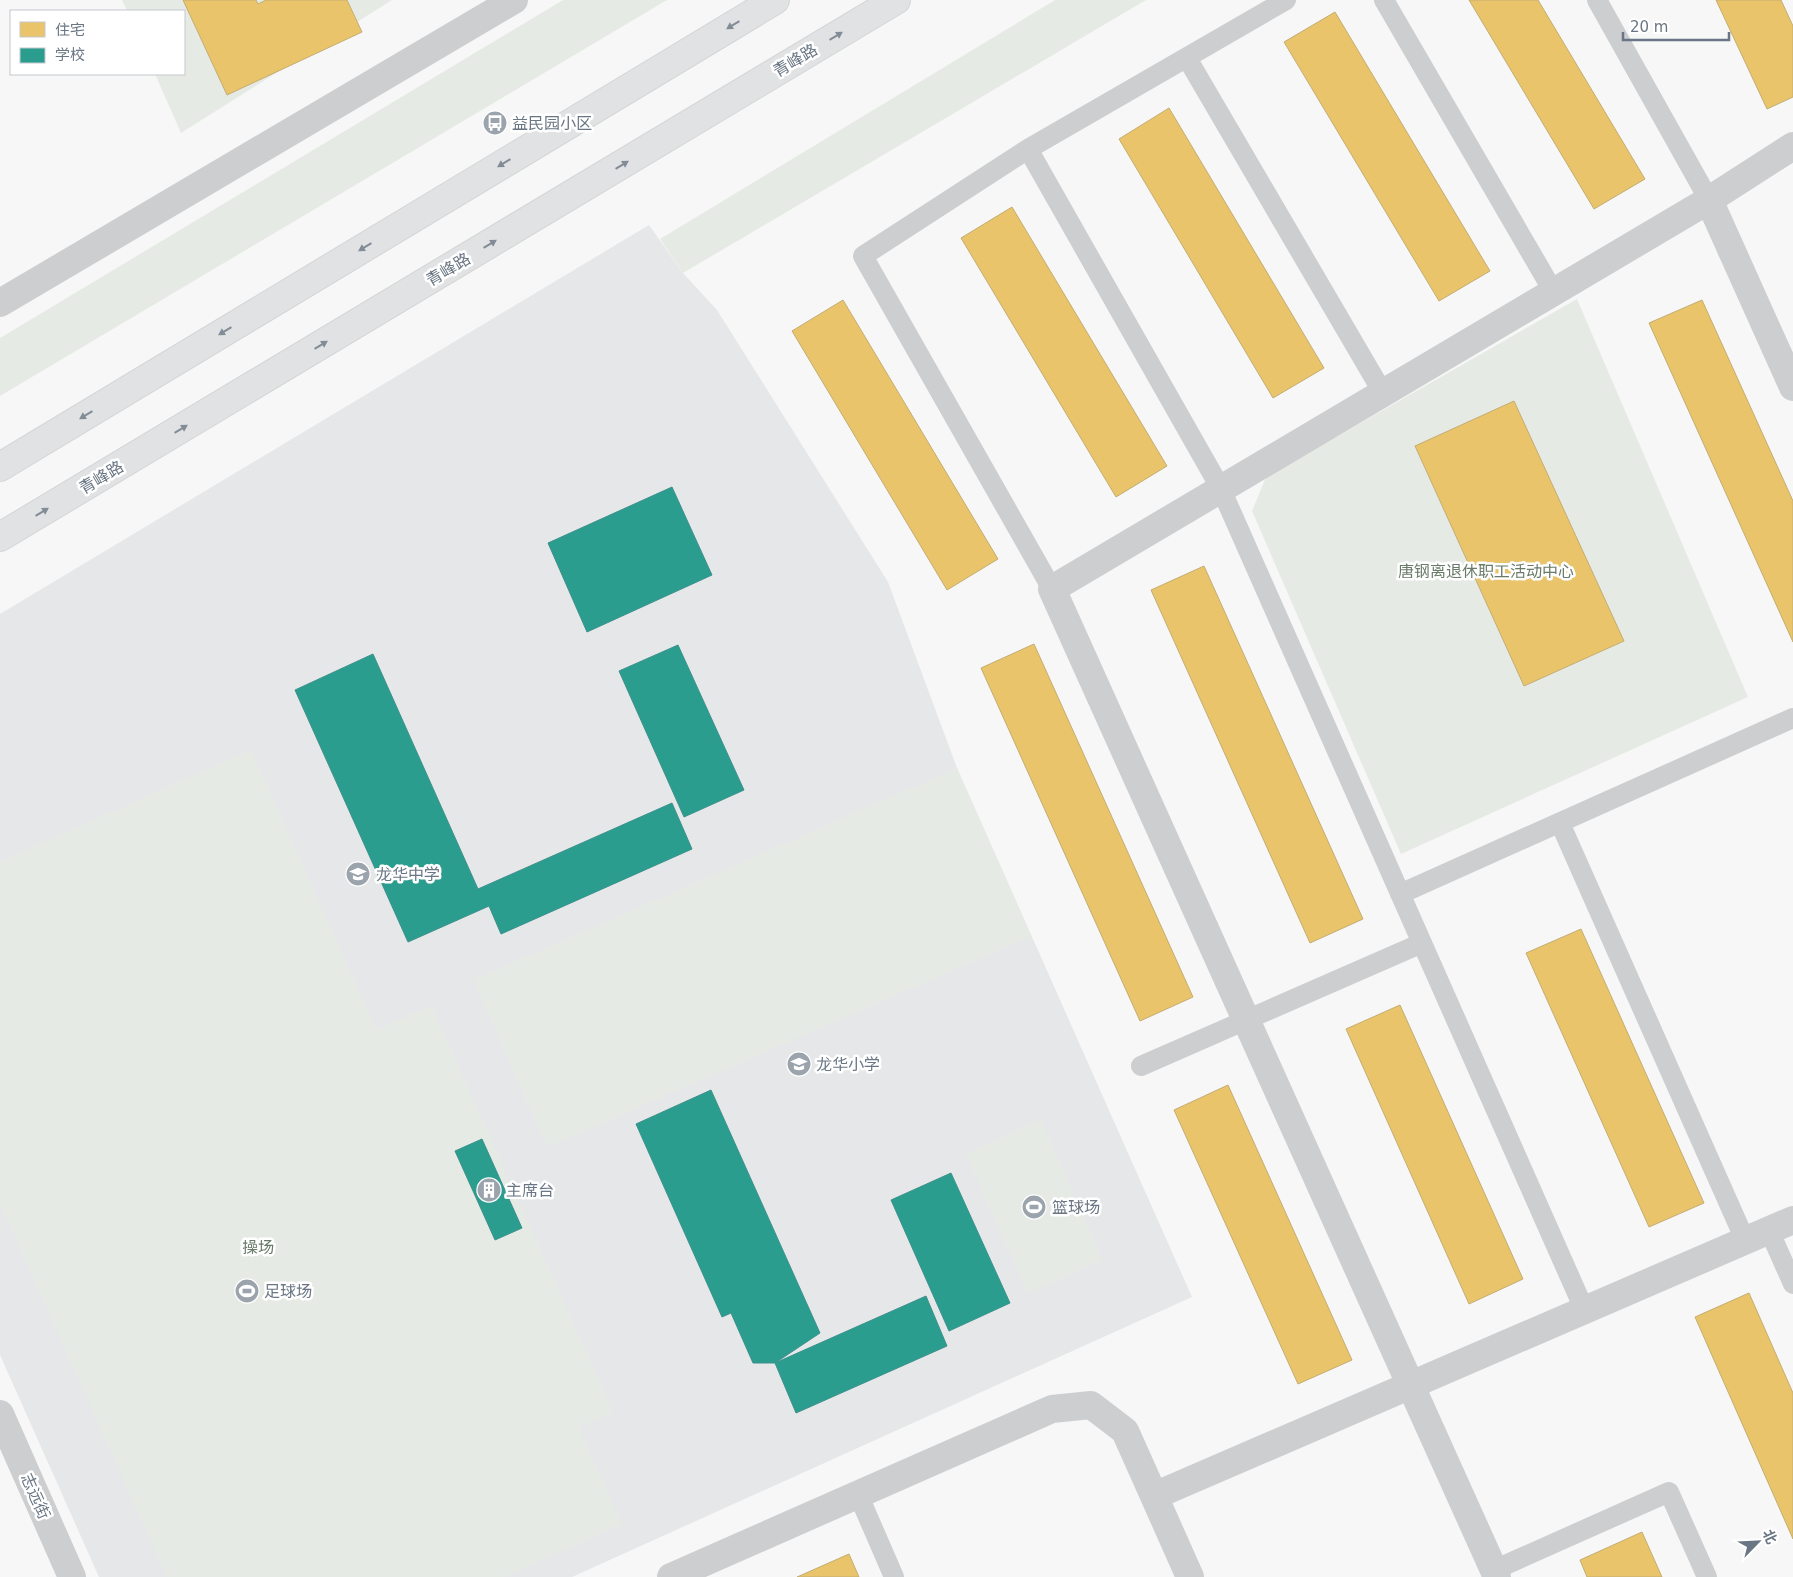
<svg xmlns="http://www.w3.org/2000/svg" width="1793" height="1577" viewBox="0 0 1793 1577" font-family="'DejaVu Sans','Noto Sans SC',sans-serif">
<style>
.built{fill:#e6e7e8}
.green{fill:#e6eae5}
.homes{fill:#e9c46a;stroke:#c3ad72}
.schools{fill:#2a9d8f;stroke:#3d918c}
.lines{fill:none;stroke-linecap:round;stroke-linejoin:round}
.primary-casing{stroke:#d4d5d6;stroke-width:30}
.lane{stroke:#cdced0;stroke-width:20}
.street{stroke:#cdced0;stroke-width:28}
.primary{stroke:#e1e2e3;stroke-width:28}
.oneway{fill:#828c97}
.labels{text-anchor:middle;stroke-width:5;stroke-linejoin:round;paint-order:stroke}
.street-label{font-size:16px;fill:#6a7684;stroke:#fff}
.poi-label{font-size:16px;fill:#6a7684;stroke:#fff;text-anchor:start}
.park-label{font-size:16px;fill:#6a7b69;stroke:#fff}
</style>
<rect width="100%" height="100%" fill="#f7f7f7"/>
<path class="built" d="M649,225L683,273L717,310L888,582L957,768L1192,1297L572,1577H99L0,1355V614Z"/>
<path class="green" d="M122,0H392L181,133L155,74H184V11H127Z
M563,0H667L0,396V338Z
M1055,0H1146L683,273L660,239Z
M1577,299L1748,697L1401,854L1252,511L1266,477Z
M251,750L376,1030L431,1006L613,1412L578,1427L622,1524L503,1577H167L0,1203V862Z
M957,768L1031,936L547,1147L474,980Z
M1041,1120L1102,1260L1028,1293L966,1154Z"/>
<path class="homes" d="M183,0H256L258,4L266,0H347L362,32L227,95Z
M1469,0H1538L1645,179L1594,209Z
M1716,0H1781L1793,26V97L1767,109Z
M1335,12L1490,271L1439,301L1284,42Z
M1169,108L1324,368L1273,398L1119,139Z
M1012,207L1167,466L1116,497L961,238Z
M843,300L998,559L947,590L792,331Z
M1702,300L1793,501V642L1649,323Z
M1514,401L1624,641L1524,686L1415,446Z
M1204,566L1363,919L1310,943L1151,590Z
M1034,644L1193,997L1140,1021L981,668Z
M1581,929L1704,1203L1649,1227L1526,953Z
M1400,1005L1523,1279L1469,1304L1346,1029Z
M1228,1085L1352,1360L1298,1384L1174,1110Z
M1749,1293L1793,1393V1539L1695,1317Z
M1642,1532L1662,1577H1587L1580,1560Z
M849,1554L859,1577H797Z"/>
<path class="schools" d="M672,487L712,575L587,632L548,543Z
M678,645L744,790L684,817L619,671Z
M373,654L478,889L672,803L692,849L501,934L489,906L408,942L295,690Z
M711,1090L820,1333L775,1363H753L731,1313L722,1317L636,1124Z
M482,1139L522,1228L495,1240L455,1151Z
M951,1173L1010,1303L949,1331L891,1200Z
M926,1296L947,1346L796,1413L775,1363Z"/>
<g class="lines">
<defs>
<path id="primary" d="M0,467L775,0
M0,537L896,0"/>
</defs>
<use href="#primary" class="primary-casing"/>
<path class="lane" d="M1384,0L1553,291
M1597,0L1709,200
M1187,58L1383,393
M1028,149L1221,489L1584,1309
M1052,589L863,256L1028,149L1286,0
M1560,823L1745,1240
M1400,894L1793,718
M1141,1066L1422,943
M1769,1230L1793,1284
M858,1494L894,1577
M1494,1570L1669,1492L1707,1577"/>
<path class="street" d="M1709,200L1793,387
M0,303L514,0
M0,1414L72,1577
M1154,1496L1190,1577
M671,1577L1052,1409L1091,1405L1125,1431L1154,1496L1793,1220
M1497,1577L1052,589L1709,200L1793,146"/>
<use href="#primary" class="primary"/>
</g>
<defs><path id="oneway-solid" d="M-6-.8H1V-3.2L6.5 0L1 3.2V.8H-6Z" transform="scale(1.25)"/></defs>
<g class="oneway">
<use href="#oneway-solid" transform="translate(733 25) rotate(149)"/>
<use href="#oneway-solid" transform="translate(836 36) rotate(-31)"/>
<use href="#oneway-solid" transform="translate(504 163) rotate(149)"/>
<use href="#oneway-solid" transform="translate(622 165) rotate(-31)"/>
<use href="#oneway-solid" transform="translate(490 244) rotate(-31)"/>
<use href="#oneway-solid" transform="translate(365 247) rotate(149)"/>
<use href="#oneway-solid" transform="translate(225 331) rotate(149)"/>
<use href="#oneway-solid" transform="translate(321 345) rotate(-31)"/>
<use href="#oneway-solid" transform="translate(86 415) rotate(149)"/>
<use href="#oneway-solid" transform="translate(181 429) rotate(-31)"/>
<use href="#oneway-solid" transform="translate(42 512) rotate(-31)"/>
</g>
<defs>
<symbol id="bus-disc" viewBox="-11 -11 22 22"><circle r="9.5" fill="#9ba3ac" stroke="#fff"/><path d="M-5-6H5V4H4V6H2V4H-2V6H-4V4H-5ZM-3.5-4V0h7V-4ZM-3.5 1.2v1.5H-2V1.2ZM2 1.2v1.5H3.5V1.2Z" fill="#fff"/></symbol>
<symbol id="school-disc" viewBox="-11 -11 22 22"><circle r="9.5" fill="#9ba3ac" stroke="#fff"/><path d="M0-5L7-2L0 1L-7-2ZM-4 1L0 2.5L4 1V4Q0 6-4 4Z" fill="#fff"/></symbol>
<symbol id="building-disc" viewBox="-11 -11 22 22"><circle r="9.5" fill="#9ba3ac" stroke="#fff"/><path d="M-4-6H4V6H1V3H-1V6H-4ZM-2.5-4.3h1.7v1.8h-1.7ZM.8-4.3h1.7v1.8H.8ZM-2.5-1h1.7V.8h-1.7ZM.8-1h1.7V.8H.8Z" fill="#fff"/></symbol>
<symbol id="stadium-disc" viewBox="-11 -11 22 22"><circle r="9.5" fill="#9ba3ac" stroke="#fff"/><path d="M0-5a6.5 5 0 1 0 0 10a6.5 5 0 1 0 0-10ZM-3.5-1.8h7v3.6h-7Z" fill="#fff"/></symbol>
</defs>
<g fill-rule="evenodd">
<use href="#bus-disc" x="481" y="109" width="28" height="28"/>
<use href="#school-disc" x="344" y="860" width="28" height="28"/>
<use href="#school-disc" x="785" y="1050" width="28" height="28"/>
<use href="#building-disc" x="475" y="1176" width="28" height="28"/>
<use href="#stadium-disc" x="1020" y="1193" width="28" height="28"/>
<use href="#stadium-disc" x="233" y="1277" width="28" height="28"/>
</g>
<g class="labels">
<g class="street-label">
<text transform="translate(795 60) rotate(-31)" y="6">青峰路</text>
<text transform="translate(448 269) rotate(-31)" y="6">青峰路</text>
<text transform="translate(101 477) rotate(-31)" y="6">青峰路</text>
<text transform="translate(36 1496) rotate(66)" y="6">志远街</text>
</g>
<g class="poi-label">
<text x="512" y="129">益民园小区</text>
<text x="376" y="880">龙华中学</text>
<text x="816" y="1070">龙华小学</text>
<text x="506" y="1196">主席台</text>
<text x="1052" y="1213">篮球场</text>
<text x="264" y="1297">足球场</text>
</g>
<g class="park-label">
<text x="1486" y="577">唐钢离退休职工活动中心</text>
<text x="258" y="1253">操场</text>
</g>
</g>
<rect x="10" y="10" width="175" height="65" fill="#ffffff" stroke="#c3c8ce"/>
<rect x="20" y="22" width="25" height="15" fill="#e9c46a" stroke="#c3c8ce"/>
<text x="55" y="35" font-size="15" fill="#6a7684">住宅</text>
<rect x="20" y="48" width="25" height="15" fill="#2a9d8f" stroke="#c3c8ce"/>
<text x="55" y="60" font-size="15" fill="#6a7684">学校</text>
<g transform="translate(1758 1542) rotate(66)" stroke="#ffffff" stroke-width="4" paint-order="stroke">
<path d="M0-4L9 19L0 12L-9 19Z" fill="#6a7684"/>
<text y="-8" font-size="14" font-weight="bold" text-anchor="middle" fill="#6a7684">北</text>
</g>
<path d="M1623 32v8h106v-8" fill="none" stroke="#6a7684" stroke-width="2.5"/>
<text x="1630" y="32" font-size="15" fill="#6a7684" stroke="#ffffff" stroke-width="4" paint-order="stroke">20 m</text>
</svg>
